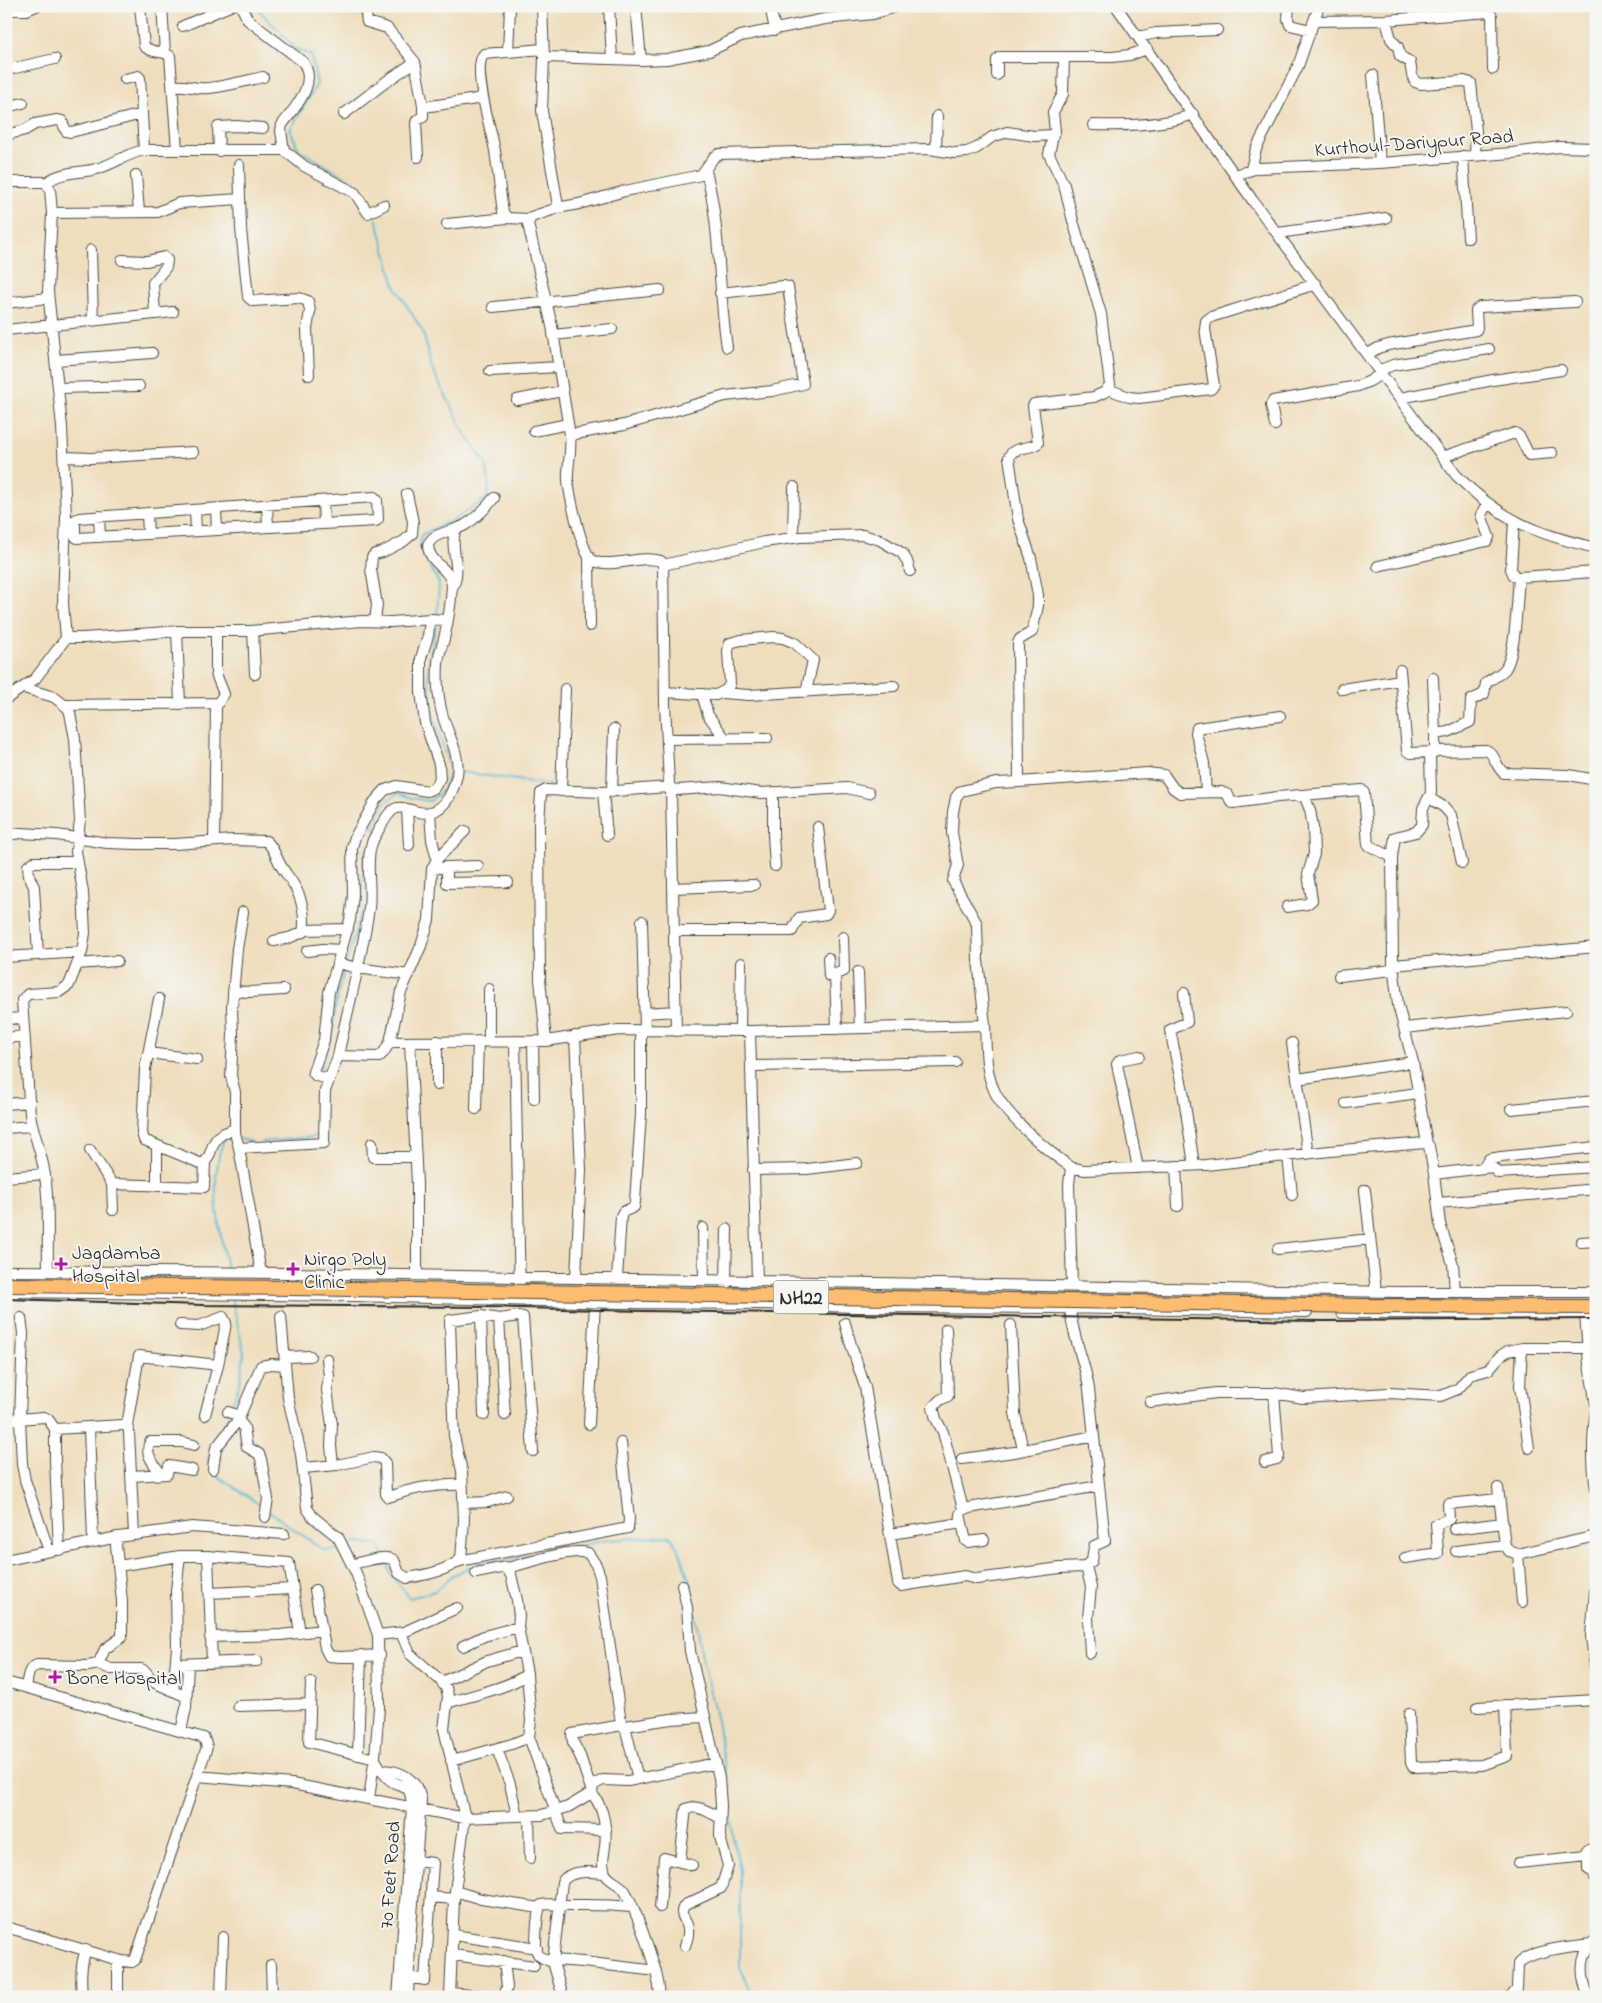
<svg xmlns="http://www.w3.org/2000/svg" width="1602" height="2003" viewBox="0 0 1602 2003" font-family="'Indie Flower',sans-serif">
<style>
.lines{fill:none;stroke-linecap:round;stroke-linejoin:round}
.stream{stroke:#53b7d2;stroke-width:2}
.minor-casing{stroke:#484641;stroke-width:12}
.minor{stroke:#fff;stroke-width:10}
.rail{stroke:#2b2b2b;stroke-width:2}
.highway-bridge-casing{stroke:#484641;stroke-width:16;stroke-linecap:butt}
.highway-bridge{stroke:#fdbc6f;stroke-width:14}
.poi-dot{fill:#b5179e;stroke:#f6f6f2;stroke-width:2}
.labels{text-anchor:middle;stroke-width:4;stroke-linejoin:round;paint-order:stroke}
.shield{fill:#f6f6f2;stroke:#686867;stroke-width:1}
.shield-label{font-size:19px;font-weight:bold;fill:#2b2b2b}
.street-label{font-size:20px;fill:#2b2b2b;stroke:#f6f6f2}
.poi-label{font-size:20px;fill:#2b2b2b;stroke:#f6f6f2;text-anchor:start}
</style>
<rect width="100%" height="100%" fill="#f6f6f2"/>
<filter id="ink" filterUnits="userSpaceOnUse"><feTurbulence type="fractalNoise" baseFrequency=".02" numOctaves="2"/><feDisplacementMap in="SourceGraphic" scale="10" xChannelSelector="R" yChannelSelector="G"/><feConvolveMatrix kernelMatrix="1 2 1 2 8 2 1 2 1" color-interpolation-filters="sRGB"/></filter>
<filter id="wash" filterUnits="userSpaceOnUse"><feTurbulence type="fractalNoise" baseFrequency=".0096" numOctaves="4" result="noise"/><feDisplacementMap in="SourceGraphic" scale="20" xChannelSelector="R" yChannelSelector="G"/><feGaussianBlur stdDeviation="1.12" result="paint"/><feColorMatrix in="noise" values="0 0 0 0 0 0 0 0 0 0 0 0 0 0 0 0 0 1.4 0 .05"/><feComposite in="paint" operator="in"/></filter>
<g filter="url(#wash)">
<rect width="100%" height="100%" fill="#efdebd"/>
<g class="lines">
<path class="stream" d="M255,6L296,49L311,55L317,84L290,130L299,150L354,182L372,207
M375,214L395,286L423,332L432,369L465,433L486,464L489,482L487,498L452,521L421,535L420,548L439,583L437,616
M461,772L552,785
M615,786L625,785
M589,787L609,786
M373,830L384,803L398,793L412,798L430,801L444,789L450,769L432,711L428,671L436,623
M347,961L361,912L365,850
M320,1072L322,1063L332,1034L337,995L345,968
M320,1124L316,1109L320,1079
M240,1139L252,1142
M261,1142L312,1137L320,1134
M227,1269C219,1227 208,1180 224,1139H232
M231,1408L240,1382L244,1353L232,1299
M215,1442L229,1415
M209,1465L208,1460L210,1453
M213,1473L263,1507
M269,1511L323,1550H339
M346,1547L355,1542L377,1544L384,1554
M387,1561L390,1573L410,1598L435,1591L453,1575L481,1562L505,1560L608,1540L670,1536L680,1552L691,1586L703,1662L717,1721L727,1778L732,1833L740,1870V1969L753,1997"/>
</g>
</g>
<g filter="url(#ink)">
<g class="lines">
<defs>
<path id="minor" d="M140,6L144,46C152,54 163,50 170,56L177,150
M162,6L165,53
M241,6L248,20L303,62C318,84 295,107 282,125L281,131L284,150
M365,6L367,22L387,28L415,62L423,105V117L417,120L416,123L418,157
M542,6L544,57L542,111L558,206L555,209L531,217L528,224L552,326L570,435C572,451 567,466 568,481C570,497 580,542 588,555C590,559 592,561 596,562C617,567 640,555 661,561L663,565L665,704L669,783L668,787L603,792L546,790L541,793L539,824L540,979L546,1041
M609,6L612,59
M636,6L641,60
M770,6L775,30
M1116,6L1253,201L1456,475C1500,520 1536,534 1596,548
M1289,6L1288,19L1290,25L1311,30
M6,10H27L36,6
M1386,20L1391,39L1398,47L1400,56L1410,62L1412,75L1415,82L1421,84L1464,81L1471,83L1476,131L1475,155
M1314,21L1386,20L1489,12L1492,16L1493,69
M183,26L230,6
M1138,37L1156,33L1217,30
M508,51L510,8
M544,57L641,60L667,59L709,51L741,36L825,19L873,14L897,6
M6,70L55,59
M997,75V60L1000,57H1112L1130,55L1147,49
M1373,75L1380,163
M125,79L138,76L140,78L144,150
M173,86C186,84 197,90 209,88C227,86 245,81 263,77
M6,107L23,103
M424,107L483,98
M344,114L387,81L415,62
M1093,125C1122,126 1167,125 1193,114
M6,135L25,130L35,124L57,120L62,121L66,131L71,132L142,114
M936,150L937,116
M219,151L218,127L236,126L263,128
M1463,156L1468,238
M239,165L241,229L248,297L253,301L299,298L308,301L310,311L307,329L309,375
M1251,169L1256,149L1298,66L1319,6
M706,171C721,228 718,289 727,347
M136,175L139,212
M1235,175L1258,168L1380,163L1512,153L1560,147L1596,148
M6,182H43L46,183L50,189L52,213L48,291L62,427L66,516L63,603L66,638L35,679L6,699
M46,183C59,172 76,173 92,170C110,167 125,154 144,150H284L304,166L355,193L368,213L384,205
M557,208L579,204L625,191L701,175L714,157L719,154L929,149L955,153L967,152L977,148L992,137L1007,132L1034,136L1052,135L1055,131L1053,112L1063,94L1064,58
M52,213L158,212L179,203L240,199
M529,219L507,218L503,212C500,191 498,171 495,151C492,132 471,67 484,54L543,49
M447,224L507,218
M1278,233L1386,218
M91,250L93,320
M122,260L147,261L164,257L167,260L166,267L153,283L155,314
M6,303L48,298
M493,307L660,290
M6,330L173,312
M553,335L612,329
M1368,354L1378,348L1388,345L1476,330L1477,328L1476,310L1480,307L1575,302
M56,360L152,353
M1380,370L1393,365L1489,349
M490,371L558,367
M59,388L139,386
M1108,389L1129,397L1139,398L1211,389L1214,385L1205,329L1206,321L1211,317L1316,284
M1400,398L1493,380L1561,370
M517,400L562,391
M1275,425L1271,405L1273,401L1358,386L1370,381L1382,373
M534,431L568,424
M570,435L624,425L725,396L772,391L803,384L788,287L783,286L720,293
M64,457L91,458L193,452
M1442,457L1515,433L1520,437L1529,455L1552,453
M374,497L377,500L378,519L376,521L77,538L75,536V520L79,518Z
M323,501L324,524
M267,505L268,527
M216,509L217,530
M195,510L196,531
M147,513L148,534
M99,516L100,537
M1514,522L1511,569L1514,576L1519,577L1596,572
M793,538L794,487
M589,557L590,626
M663,565L764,542L800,537L863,535L880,540L902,553L907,561L910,571
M1378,566L1487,541L1489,537L1481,515L1487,503
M452,588C463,570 449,549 455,531
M375,621L377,605L371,569L372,557L375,554L383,552L404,541L412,534L413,522L407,494
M177,631L180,704
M253,631L255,674
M66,638H83L181,631H250L362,621L391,622L430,619
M1400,670L1407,751L1411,753L1431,752
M1433,678L1435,734
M24,688L54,697L68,708L70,713L75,739L80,821L76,851L83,892L85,933L82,952L69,985L59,992L28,994L22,1000L30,1114C33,1133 41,1151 44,1170C50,1203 47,1238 48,1271
M1342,689L1401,680
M665,692L716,695L726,690L730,684L728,651L730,643L741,640L773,637L783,638L795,643L813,660L806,692
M722,693L749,695L894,686
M702,694L708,715L724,737
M65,705L218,703
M667,739L767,738
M1435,751V734L1448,732L1470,722L1471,700L1484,694L1486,683C1492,678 1500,675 1505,669C1516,654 1517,598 1519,577
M1019,782L1018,643L1020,639L1032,632L1038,606V595L1031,558L1018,519L1009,457C1013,446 1029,450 1038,443L1033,406L1034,404L1094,397L1105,392L1110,385L1101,314L1073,221L1064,185L1049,154L1053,135
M667,788L677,790L720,787L761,793L847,788L869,793
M671,790L676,1031
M561,791L565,689
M603,792L607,835
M612,792L614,729
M1206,792L1204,763L1196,733L1197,728L1280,716
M773,793V835L775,866
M1429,798L1444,807L1451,815L1462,863
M407,809L409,845
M430,813L432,840L437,859
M465,831L437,859L432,869L429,920L421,946L401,992L390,1042L546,1041L619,1030L750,1031L985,1025C986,1046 985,1071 994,1090C1004,1114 1048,1152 1071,1167L1069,1184L1072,1286
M6,835L21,833L57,835L107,843L137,844H175L233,840L266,841C273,846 276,857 280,864C284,872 291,879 295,887C302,899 306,918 303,932L289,938L274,941
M214,841L216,706L224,694L216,674V631
M447,867L478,866
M432,869L447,867V883L508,882
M673,888L754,885
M1287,907L1307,904L1312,900L1308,874L1314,854L1313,827L1310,810L1304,795
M642,921L645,1030
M304,930L348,929
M674,931H792L799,918L826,914L828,910L818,827
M307,951L323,949L342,950
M38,955L34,887L29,876L28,866L34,862H77
M6,957L82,952
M828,958L829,976L844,971L843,937
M338,963L357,968L409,975
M77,964L117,961
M1393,965L1596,947
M858,972L860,1028
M835,975L837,1029
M1339,976L1393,970
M233,991L250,992L284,990
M1184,993L1187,1022L1170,1030L1183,1091L1194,1165
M159,999L145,1069L142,1133L144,1140L202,1164C217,1155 204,1137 235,1129
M645,1013L675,1011
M6,1019L22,1018
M985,1025L978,960L977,924L953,881L958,865L952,833L953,812L956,797L961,791L996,783L1019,782L1147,773L1164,775L1173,788L1180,793L1222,792L1228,795L1231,802L1233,803L1278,797L1362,790L1364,793L1368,845L1392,857
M1404,1028L1566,1011
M740,1031L741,963
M750,1031L757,1281
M575,1036L581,1170L576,1278
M6,1038L24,1036
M489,1041V989
M515,1041L520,1299
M533,1041L534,1099
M410,1042L417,1184V1275
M1292,1043L1308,1154
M148,1053L197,1059
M338,1056C348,1007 362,958 369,908C372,886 364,858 374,838C379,830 388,810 397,808C404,806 412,811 419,812C442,817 453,794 457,775C461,753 445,730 441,709C438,695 437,679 438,664C438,655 442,647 444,639C448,622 451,603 452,586C452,569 428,563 428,545C433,532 453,532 465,525C477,518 485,509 494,498
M751,1066L955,1062
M330,1079L316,1076L313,1072L324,1040L329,992L350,920L353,895L352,847L355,837L375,801L385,790L397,786L427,791L434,788L440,778L439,764L425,723L421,692V658L428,636L430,619L447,620
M1297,1079L1413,1062
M437,1085V1041
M1346,1103L1418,1093
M6,1104L30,1102
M476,1109L478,1041
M1511,1109L1596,1101
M6,1128L32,1126
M372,1143L373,1157H416
M1427,1144L1413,1062L1398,1005L1393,965L1392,857L1395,837L1416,832L1422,825L1423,808L1431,793L1430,754L1437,751L1486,750C1496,754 1495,767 1504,773L1569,775L1596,780
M239,1148L235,1133V1092L231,1076L233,1035L232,1007L237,949L243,912
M90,1150L112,1184L113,1210
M1288,1156L1292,1195
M1176,1166L1178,1206
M1071,1167L1084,1170L1206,1165L1330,1151L1425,1143L1429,1146L1434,1174L1440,1224L1453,1264L1455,1291
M1484,1167L1489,1159L1501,1157L1596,1147
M1138,1168L1117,1064L1120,1060L1139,1056
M753,1170L807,1169L857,1163
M1434,1174L1492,1167L1498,1173L1596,1167
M6,1177L45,1174
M112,1184L204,1187L205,1163
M157,1186V1146
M1365,1190L1376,1291
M1438,1203L1596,1189
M703,1228L704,1280
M1581,1242L1596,1241
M1278,1249L1370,1239
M6,1271L289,1273L1396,1292H1596
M261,1273L239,1148L324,1143L325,1091L338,1056L379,1057L384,1052L390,1042
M617,1279L621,1216L623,1212L634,1207L635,1202L641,1114V1030
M726,1285L727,1229
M6,1292L354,1296L619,1303L763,1304L855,1307L1053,1308L1307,1312
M1342,1313L1596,1314
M1585,1314L1589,1365L1596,1404
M281,1316L288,1398L301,1454L307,1508L313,1517L338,1537L356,1573L378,1635L379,1708L375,1756L369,1799
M481,1316L484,1415
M21,1318L23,1333L20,1419L22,1464L25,1480L49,1551
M499,1319L519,1316L523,1317L533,1451
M845,1323L851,1345L865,1387L898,1583L901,1586L965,1576L976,1579L1060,1568L1084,1567L1092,1561L1094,1546L1105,1541L1089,1389C1085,1361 1072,1336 1070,1308
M180,1325L199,1326L223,1317L226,1323L218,1365L205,1415
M1011,1325L1015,1413L1023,1450
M946,1329L948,1396L940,1400L933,1407L936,1419L943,1432L963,1509
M1522,1348L1520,1386L1529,1448
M285,1357L310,1356
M327,1359L329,1376L327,1390L332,1425L331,1446L333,1465
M1150,1402L1216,1393H1274L1303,1398L1389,1393L1441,1396L1458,1389L1470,1375L1488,1370L1500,1356L1508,1351L1522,1348H1587
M1596,1411C1592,1435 1592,1465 1596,1489
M228,1412L240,1416
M6,1420L44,1417L48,1419L55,1429L122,1425H127L129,1432L134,1535L118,1537L116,1545L122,1601V1637L105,1649L98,1664L88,1666L37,1665C27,1669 28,1678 26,1687
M238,1420L244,1427L247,1447L259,1454L261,1459L268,1499L265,1517
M589,1424L595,1302
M127,1425L139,1356L218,1365
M89,1427L93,1541
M55,1429V1460L59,1550
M962,1459L1014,1452L1094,1436
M1265,1462L1277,1459L1279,1456L1274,1393
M303,1468L337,1465L374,1457L381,1458L385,1463L386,1494L388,1497C413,1488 435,1484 462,1485
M213,1469L216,1448L238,1420L261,1366L271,1364L285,1365
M161,1474C154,1464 144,1454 150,1442H182L194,1445
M131,1476L167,1474L169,1466L192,1470
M1498,1488L1505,1545L1509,1551L1518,1554
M463,1503L488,1502L507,1496
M1454,1529L1503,1523
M890,1534L962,1523
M134,1535L192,1527L284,1534
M984,1540L968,1542L966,1541L960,1514L963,1509L1099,1486
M1456,1551L1505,1545
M208,1556L212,1663
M1405,1558L1438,1553L1436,1524L1449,1519L1448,1504L1499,1499
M6,1560L118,1537
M459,1561L628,1528L629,1519L621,1443
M353,1564C364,1562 383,1554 394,1560L399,1573L407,1578C424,1575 448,1571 461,1559L464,1520L462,1471L454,1436L453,1416L450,1320L481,1316L499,1319L505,1415
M118,1566L180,1556H208L289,1563L300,1633
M1086,1566L1091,1587L1088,1618L1090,1653
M508,1568C527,1563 570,1548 588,1553L596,1565L600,1576L621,1723L625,1726L671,1719L704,1717
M1596,1581L1591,1636L1596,1675
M682,1585L687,1607L690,1651L719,1778L721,1805L720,1837L728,1866L721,1888L685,1905C677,1915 687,1919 688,1929C689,1935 687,1940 685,1946
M315,1590L325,1648L329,1656L340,1657L380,1655
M210,1593L292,1589
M1522,1602L1518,1554L1596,1536
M401,1633L410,1654L440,1680L446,1688L448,1696L444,1729L465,1818L454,1899L450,1997
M378,1635L404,1632L457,1608
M210,1637L281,1635L322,1630
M463,1646L484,1636L518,1627
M98,1664L111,1669H141L145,1671L155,1683L187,1697
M176,1664L257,1661
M6,1682L204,1738L207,1747L197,1776L292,1784L465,1818L542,1815L568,1807L588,1795H593C604,1808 607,1830 605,1846C604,1856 601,1864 605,1873C609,1882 620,1883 625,1891C634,1906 663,1981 659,1997
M442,1682L487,1661L522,1651
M311,1683L309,1742L375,1759C378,1764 382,1772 386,1776C399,1792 411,1776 412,1808L398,1997
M173,1691L177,1648L176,1591L180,1556
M447,1703C465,1697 517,1686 527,1673L518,1627L519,1616L517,1600L511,1575L506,1567L476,1573
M238,1706L309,1704
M1478,1707L1596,1700
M1409,1714L1411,1763L1413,1767L1482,1765L1507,1756L1505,1705
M625,1726L638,1779
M181,1731L186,1708L188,1664
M529,1737L562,1829L606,1830
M497,1749L510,1784L517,1816
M358,1755L361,1655
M451,1761L512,1744L529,1737L531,1720L527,1675
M383,1770C403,1771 416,1779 421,1799L410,1941L408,1997
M591,1789L580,1756L573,1742L572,1734L622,1725
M592,1795L593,1785L603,1780L628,1781L716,1763
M529,1816L530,1858
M1596,1849L1588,1850V1869L1593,1872L1596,1880
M680,1861L686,1809C696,1803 711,1813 720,1818
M1518,1863L1587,1856
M455,1891L481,1899L539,1908
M431,1897L454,1899
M660,1907L664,1858L692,1865
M6,1927L122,1961L132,1962L135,1960L197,1776
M454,1935L537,1948
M453,1955L534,1966
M118,1960V1997
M553,1960L583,1962L656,1971
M553,1962C548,1960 541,1959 538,1954C534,1948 537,1911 541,1905C548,1903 554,1905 561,1905C585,1905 607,1904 631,1907
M271,1965L272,1997
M408,1977L425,1980L433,1863L416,1861
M451,1993L491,1997
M82,1997C81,1981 80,1965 86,1950
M221,1997L223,1937
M504,1997L507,1987L504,1961
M563,1997L553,1962L562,1882C570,1869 591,1872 605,1873
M1511,1997L1517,1989L1518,1964C1529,1950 1574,1946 1591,1944
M1589,1997C1581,1978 1578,1958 1593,1942"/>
</defs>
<use href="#minor" class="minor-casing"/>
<use href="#minor" class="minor"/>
<path class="rail" d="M6,1299L203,1305L485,1307L643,1311L1323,1321L1596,1319"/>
<defs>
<path id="highway-bridge" d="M6,1285L291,1288L1363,1306L1596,1307"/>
</defs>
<use href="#highway-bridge" class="highway-bridge-casing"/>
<use href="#highway-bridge" class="highway-bridge"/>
</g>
</g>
<g class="poi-dot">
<path d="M58.5 1256.5h5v5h5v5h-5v5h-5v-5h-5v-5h5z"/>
<path d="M290.5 1261.5h5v5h5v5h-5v5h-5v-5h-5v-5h5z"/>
<path d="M52.5 1669.5h5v5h5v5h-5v5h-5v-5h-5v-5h5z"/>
</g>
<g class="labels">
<rect class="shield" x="773.5" y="1280.5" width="55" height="33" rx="4"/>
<g class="shield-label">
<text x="801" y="1304">NH22</text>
</g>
<g class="street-label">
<text transform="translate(1414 142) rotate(-4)" y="7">Kurthoul-Dariypur Road</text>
<text transform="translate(389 1875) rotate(-86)" y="7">70 Feet Road</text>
</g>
<g class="poi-label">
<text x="72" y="1259">Jagdamba<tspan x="72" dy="23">Hospital</tspan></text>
<text x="304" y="1265">Nirgo Poly<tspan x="304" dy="23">Clinic</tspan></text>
<text x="66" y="1684">Bone Hospital</text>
</g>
</g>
<rect width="1602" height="2003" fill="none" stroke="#f6f6f2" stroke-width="25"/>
</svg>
